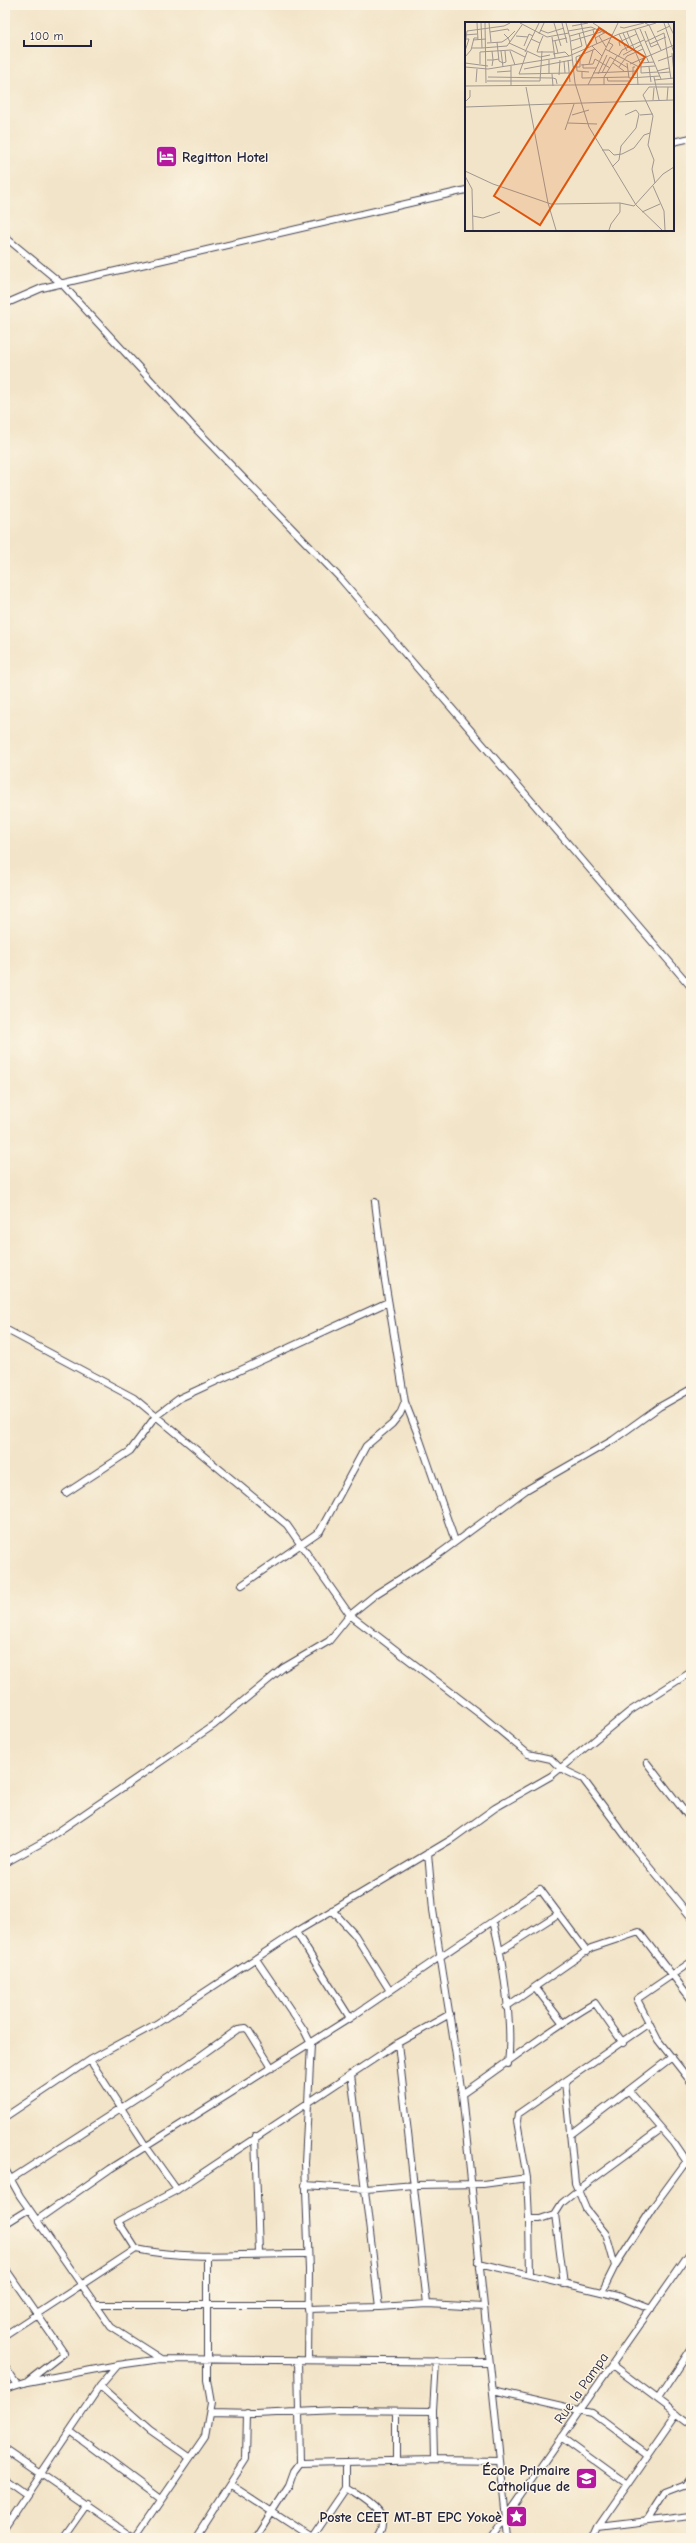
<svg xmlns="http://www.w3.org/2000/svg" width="696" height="2543" viewBox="0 0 696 2543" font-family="'Comic Neue',sans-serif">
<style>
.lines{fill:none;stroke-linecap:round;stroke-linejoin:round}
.minor-casing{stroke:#413f50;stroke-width:8}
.minor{stroke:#fff;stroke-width:6}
.labels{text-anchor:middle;stroke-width:3;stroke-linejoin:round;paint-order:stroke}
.poi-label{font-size:14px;font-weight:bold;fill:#22223b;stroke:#fcf5e5;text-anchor:end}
.street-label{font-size:14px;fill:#22223b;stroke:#fcf5e5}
.inset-road{fill:none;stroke:#9f9690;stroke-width:1}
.view{fill:#de560e;fill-opacity:0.15;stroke:#de560e;stroke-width:2}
.inset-edge{fill:none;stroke:#22223b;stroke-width:2}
</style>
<rect width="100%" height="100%" fill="#fcf5e5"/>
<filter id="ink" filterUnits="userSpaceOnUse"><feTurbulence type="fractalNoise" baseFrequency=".025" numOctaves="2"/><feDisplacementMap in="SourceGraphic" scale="8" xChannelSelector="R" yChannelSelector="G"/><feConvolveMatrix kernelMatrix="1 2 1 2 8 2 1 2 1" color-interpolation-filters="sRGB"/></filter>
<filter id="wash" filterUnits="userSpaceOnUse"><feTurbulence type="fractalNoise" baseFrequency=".012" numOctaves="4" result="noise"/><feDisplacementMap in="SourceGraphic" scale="16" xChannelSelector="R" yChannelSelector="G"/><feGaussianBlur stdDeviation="0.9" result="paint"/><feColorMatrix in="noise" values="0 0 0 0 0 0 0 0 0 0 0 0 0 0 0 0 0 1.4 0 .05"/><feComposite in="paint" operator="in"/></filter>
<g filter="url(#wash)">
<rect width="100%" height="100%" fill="#f2e4c8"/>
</g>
<g filter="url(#ink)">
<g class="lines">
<defs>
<path id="minor" d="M673,142L691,138
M5,237L62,284L192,425L340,578L691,987
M5,304L42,288L466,190
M375,1202L384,1275L405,1402L420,1440L455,1541
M5,1329L134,1398L287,1525L350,1615L481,1715L528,1754L551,1759L560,1768L583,1779L635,1849L691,1917
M66,1493L130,1451L156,1416L180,1398L388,1302
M242,1585L320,1531L366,1446L392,1424L400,1414L405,1402
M647,1763L691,1820
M428,1853L433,1910L462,2094L508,2538
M5,1863L43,1842L214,1725L283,1668L329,1641L350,1615L376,1594L439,1554L526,1490L613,1440L659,1407L691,1389
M332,1910L355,1935L390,1991
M493,1921C503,1960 513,2024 508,2064
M296,1932L350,2018
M500,1951L558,1914
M256,1959L304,2030L311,2044L305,2163L309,2270L308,2360
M691,1962L637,1999L658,2040L691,2082
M535,1987L562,2022
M506,2007L591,1948L639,1932L691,1999
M398,2043L427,2304
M90,2060L147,2148L177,2190
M565,2082L575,2183L586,2209L606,2234L615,2266
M629,2091L674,2143L691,2168
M462,2094C506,2064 548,2030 595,2003L623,2043
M5,2117L90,2060L156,2024L296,1932L452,1839L495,1808L551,1776L630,1711L691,1672
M570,2135L672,2057
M255,2136L259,2253
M5,2169L20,2196L111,2327L161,2359
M527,2178L529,2219H540L555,2214L562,2203L578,2190L661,2129
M11,2179L189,2064L238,2029L246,2028L249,2031L272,2068
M305,2185L366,2189L415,2185L483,2184L527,2178L517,2121L518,2114L649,2023
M555,2214L564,2284
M529,2219L530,2275
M37,2220L110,2169L350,2018L540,1889L587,1952
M5,2224L29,2209
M136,2249C192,2261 251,2253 308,2254
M479,2263L618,2296L651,2309
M5,2268L64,2353L28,2381
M602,2292L615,2266L653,2207L691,2155
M97,2305H308
M379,2307L427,2304L484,2307
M308,2309L379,2307L351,2074
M5,2335L136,2249L118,2221L177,2190L398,2043L450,2014
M436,2361L433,2411L434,2460L500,2461
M612,2365L691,2424
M5,2367L17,2385
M100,2386L150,2430L190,2458
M5,2389L27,2382L118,2365L161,2359L489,2362
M493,2390L592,2413L647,2454
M658,2399L691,2349
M211,2413L256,2414L337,2410L433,2411
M71,2432L161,2499
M561,2437L627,2485
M5,2449L134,2538
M396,2460V2412
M300,2463L434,2460
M5,2479L26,2494
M231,2485L312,2538
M346,2488C364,2500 395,2514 376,2538
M646,2521L664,2493L685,2485L691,2477
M5,2527L100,2386L118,2365
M598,2527L691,2516
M63,2538L87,2504
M135,2538L205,2436L211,2403L207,2380V2256
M195,2538L246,2459L247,2413
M255,2538L289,2485L294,2471L300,2463L298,2360
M312,2538L346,2488V2463
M491,2538L691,2251
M593,2538L598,2527L677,2413"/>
</defs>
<use href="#minor" class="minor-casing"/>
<use href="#minor" class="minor"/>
</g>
</g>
<defs>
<symbol id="hotel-square" viewBox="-11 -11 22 22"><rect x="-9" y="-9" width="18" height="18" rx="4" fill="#b5179e" stroke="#fcf5e5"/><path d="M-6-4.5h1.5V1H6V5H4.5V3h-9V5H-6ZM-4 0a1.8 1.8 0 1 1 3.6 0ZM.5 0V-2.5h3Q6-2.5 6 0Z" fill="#fff"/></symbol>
<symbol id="university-square" viewBox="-11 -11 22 22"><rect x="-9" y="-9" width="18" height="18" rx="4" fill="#b5179e" stroke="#fcf5e5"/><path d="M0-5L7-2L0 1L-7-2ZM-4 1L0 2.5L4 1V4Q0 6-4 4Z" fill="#fff"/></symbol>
<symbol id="sight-square" viewBox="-11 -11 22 22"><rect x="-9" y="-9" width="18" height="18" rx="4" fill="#b5179e" stroke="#fcf5e5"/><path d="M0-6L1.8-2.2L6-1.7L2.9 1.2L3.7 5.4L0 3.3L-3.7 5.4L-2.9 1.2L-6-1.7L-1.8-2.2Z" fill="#fff"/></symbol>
</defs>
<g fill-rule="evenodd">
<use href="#hotel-square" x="154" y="144" width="25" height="25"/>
<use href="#university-square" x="574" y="2466" width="25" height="25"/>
<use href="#sight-square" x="504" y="2504" width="25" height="25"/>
</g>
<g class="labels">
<g class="poi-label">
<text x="182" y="162" text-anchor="start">Regitton Hotel</text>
<text x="570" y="2475">École Primaire<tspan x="570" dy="16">Catholique de</tspan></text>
<text x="502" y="2522">Poste CEET MT-BT EPC Yokoè</text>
</g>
<g class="street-label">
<text transform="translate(581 2388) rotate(-55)" y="5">Rue la Pampa</text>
</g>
</g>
<g transform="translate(465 22)">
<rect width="209" height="209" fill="#f2e4c8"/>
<path class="inset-road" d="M12,1L13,18M20,1L21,61M24,1L26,20M55,1L82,15L104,11M89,1L96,24M97,1L102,21M101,1L105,16L110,61L124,105L171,183L197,208M116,1L122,26M128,1L142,10M180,1L184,3L196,28M199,1L209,31M203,1L209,13M107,4L123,1M155,5L159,6L179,1M175,7L196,57M75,8L83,11L99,6M128,8L132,22M170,8L184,41M103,9L126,5L140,11M180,9L186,25L193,22M25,10L43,7L44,9M162,10L176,43V51L193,50M192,10L205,4M158,11L164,24M199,11L206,57M39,12L43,16L50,9M74,12L79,1M154,12L162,29M0,13L12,12M51,14L63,15M105,14L130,7M134,14L141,25M87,15L90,36M130,16L141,10L147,13M66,17L75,21L78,14M8,18L21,17M88,19L102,16M90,19L93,31M106,19L136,10M32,20L34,39L38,41L41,40L40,29M143,20L148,23L144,29M180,20L199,11M22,21L37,20L43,16L45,20M44,21L75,35L85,33M75,21L72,30H89M185,22L201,15M0,23L2,9L39,4L45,1M59,24L64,12L68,14M127,24L137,34M155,24L154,20L172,12M7,26H17L16,1M17,26L42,24L57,3M140,27L174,45M107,28L117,24L114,11M0,29L4,17H1M36,29L38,45M45,29L50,43M60,30L74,1M62,30L54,52L104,51M207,31L209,51M88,32L100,30L104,34M158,33L176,23M0,35L6,28L9,16H13M153,35L157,28L179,18M22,38H28L27,29M84,38V52M103,38L105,60M150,38L163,46M99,39L100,51M193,39L207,34M0,41L23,44M148,41L159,49M162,41L164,56M176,41L189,40M15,42V30L46,28L60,35M118,42V46H131M124,42L128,28M165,42L209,23M116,43L128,42L130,37L145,46M27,44L28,38L34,37M0,45L23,47L104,34L154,12L191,1M108,45H115V34M154,45L162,34L178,27M175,45L190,44M184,45L186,60M59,47L107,38M172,47L173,63M192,49L204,46M32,50L46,49M117,50V56L164,55M124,50L112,49L111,35L130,27M128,51L172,49M137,51L145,35L150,38M193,51L205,50M87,52L88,64M133,52L142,33M94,53L95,38M23,55L88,56L91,57L92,62M142,55L143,59H164M189,55L194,78M164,56L195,54M168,56V45H170M189,58L209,56M22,59H75L77,29M11,60L12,47M123,63L153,1M139,63V55L152,34M0,64L209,62M46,64V44M61,65L83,181L91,208M188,78L189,66M202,78L203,65M0,80L5,75V68M0,85L209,78M107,93L124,88M175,93L188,92M103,101L132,102M100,108L109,82M137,128H144L149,133L157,132L169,126L179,113L185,111M147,145L154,138L156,124L171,106L174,92L171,88L160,93M0,149L28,162L86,182L155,181L169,184L198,152L209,145M0,154L7,167L8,208M190,161L187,147L189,138L183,123L188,94L178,73L184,65H209M188,164L199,189L200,208M177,190L195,182M8,194L18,196L35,190M144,208L146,202L155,190V181"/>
<path class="view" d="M134,6L180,35L75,203L29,174Z"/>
<rect width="209" height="209" class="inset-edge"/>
</g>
<rect width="696" height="2543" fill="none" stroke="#fcf5e5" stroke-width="20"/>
<path d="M24 40v6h67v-6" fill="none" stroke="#22223b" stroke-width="2"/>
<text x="30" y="40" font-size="12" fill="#22223b" stroke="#fcf5e5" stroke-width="3" paint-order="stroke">100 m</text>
</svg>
